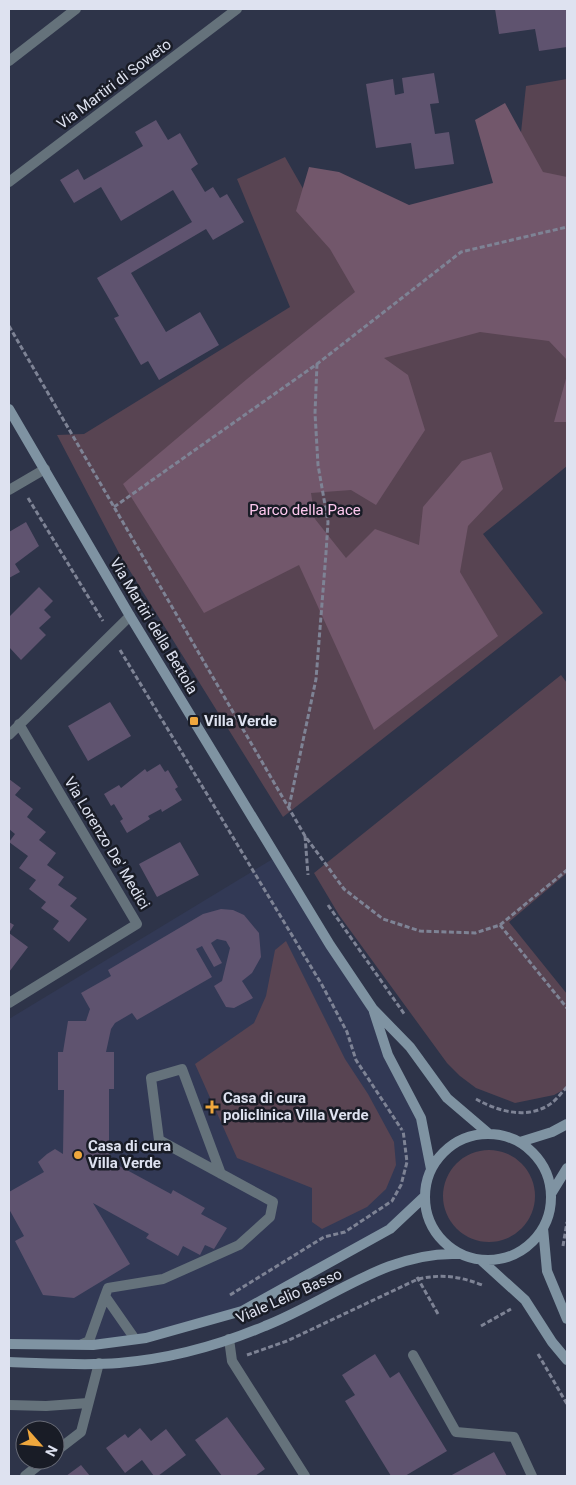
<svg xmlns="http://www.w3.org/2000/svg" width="576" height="1485" viewBox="0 0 576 1485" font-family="Roboto,sans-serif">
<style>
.built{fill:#323955}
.green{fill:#584452}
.forest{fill:#72576b}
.building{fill:#5f536f}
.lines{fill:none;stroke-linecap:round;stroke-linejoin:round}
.path{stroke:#7e8395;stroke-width:3;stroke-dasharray:5 2.5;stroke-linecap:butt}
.lane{stroke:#65727b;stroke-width:10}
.street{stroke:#65727b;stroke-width:10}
.secondary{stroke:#7f93a2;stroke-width:10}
.poi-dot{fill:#efa73d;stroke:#191c26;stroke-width:2}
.labels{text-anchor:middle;stroke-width:5;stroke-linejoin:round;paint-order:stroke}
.street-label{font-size:15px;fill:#dee2f0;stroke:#191c26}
.park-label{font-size:15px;fill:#fdc8ee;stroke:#191c26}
.poi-label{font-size:15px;font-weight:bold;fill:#dee2f0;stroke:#191c26;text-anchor:start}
</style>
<rect width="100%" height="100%" fill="#2e3449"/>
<path class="built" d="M276,857L373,1009L410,1096L431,1169L424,1197L390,1229L242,1311L146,1338L9,1344V1019Z"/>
<path class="green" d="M567,79V466L483,534L543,613L283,817L120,555L57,435L84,434L290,307L237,179L285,157L342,257L516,179L526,86Z
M561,675L567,683V873L509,922L567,994V1088L554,1095L515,1103L476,1088L460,1076L447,1063L339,915L314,873Z
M286,941L345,1059L368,1094L394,1142L396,1165L386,1189L367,1207L322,1229L312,1222V1188L237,1158L195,1064L254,1023L266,996L275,950Z
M443 1196a46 46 0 1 1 92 0a46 46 0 1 1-92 0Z"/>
<path class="forest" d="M505,103L543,172L567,177V360L549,341L480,332L384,358L408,375L425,430L376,505L351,490L311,493L315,519L346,558L375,529L419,545L423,507L462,461L491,452L503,489L468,526L460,572L498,636L374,730L299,565L204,613L123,484L247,379L355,292L330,249L296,211L309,167L339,172L409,205L493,183L475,120Z
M567,375V422H554Z"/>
<path class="building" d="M495,9H567V47L539,51L535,29L499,34Z
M434,73L439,103L430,104L435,134L449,132L454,164L415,169L411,143L376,148L366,84L393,79L395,95L404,93L402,78Z
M156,120L168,140L180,133L198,164L191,169L205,192L213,187L220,198L227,194L244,222L213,240L206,229L131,273L166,332L200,312L219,345L159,380L148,361L141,365L114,318L119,316L97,278L192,222L173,190L121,221L101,187L74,203L60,180L78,169L84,180L143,146L135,132Z
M26,522L39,546L15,564L20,572L9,578V532Z
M39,587L53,601L44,610L51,617L39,628L46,635L21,660L9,647V617Z
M110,702L131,736L88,761L68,726Z
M160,764L165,772L168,770L178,787L175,789L182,800L162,812L161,809L148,816L150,819L127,833L120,821L123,819L114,804L111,806L104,794L119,785L121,788L145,769L147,772Z
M9,779L21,788L15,795L33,809L27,817L46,832L39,840L56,853L47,865L64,877L58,885L77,898L70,906L87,919L69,942L53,929L59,921L41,908L46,902L29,889L36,880L19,868L28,856L9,842L15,834L9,829Z
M180,842L199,875L157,897L139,864Z
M221,909L233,910L244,915L259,933L261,957L252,973L242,981L253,998L234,1008L226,1007L214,986L222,981L230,948L226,941L217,939L211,943L222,963L214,967L202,946L196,949L212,977L137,1020L132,1013L115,1023L111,1029L106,1052H114V1089H109V1153L114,1163L171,1194L173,1190L205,1208L201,1214L227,1228L214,1249L205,1245L200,1255L183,1246L178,1256L146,1238L149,1234L93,1203L130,1264L74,1298L43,1295L15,1241L24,1236L9,1209V1192L44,1172L38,1162L47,1154L55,1149L63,1154L64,1090H58V1052H63L68,1021H86L90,1009L81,993L111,976L108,970L203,914Z
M9,922L14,925L9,933L28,947L9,972Z
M375,1354L390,1378L399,1372L447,1451L405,1476H391L345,1401L355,1395L342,1375Z
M227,1417L265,1469L255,1476H222L195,1440Z
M140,1428L151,1441L166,1429L186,1455L158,1476H154L142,1460L125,1473L106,1448L125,1434L128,1438Z
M494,1452L507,1476H450Z
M81,1465L90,1476H66Z"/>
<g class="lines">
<path class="path" d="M9,326L305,836L344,889L383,919L420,931L475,933L500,925L567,870
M28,498L103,621
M114,507L317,364L461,252L567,227
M120,650L322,985L347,1032L356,1060L402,1130
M289,807L316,679L326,553L328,522L318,465L315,413L317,364
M305,836L308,875
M328,905L405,1015
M500,925L567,1008
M476,1099C497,1111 525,1119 547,1106C555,1102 561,1093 567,1087
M563,1246L567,1222
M417,1277L438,1314
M230,1295L324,1237L345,1232L392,1201L401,1185L407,1162L403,1130
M481,1326L511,1309
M538,1354L567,1404
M247,1355L287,1341L418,1279C441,1274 459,1276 482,1285"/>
<path class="lane" d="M9,61L76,9
M135,1339L105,1296L108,1288L163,1279L239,1245L270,1217L273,1202L159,1140L151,1078L182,1069L221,1174
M82,1344L89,1341L105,1296"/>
<path class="street" d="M9,182L237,9
M9,490L45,469
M9,735L130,616
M9,1003L137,924L19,724
M229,1339L232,1361L305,1476
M413,1355L456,1432L514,1437L532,1476
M9,1405L46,1406L88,1403
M55,1452L81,1432L99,1363
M25,1476L45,1460"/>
<path class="secondary" d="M9,409L130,616L330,945L373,1009L410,1047L447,1098L488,1133
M374,1012L388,1055L421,1118L431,1169
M425 1197a63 63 0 1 1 126 0a63 63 0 1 1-126 0Z
M520,1142L552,1132L567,1124
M551,1194L567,1168
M543,1228L547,1271L567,1319
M482,1261L525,1300L552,1342L567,1360
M9,1344L93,1345L146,1338L242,1311L390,1229L424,1197
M9,1362C45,1363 83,1366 119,1363C168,1359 220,1345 265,1326C329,1301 387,1251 458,1254"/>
</g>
<g class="poi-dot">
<rect x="189" y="716" width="10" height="10" rx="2.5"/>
<path d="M209.5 1099.5h5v5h5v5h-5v5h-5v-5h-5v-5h5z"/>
<circle cx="78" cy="1155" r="5"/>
</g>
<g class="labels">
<g class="street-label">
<text transform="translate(114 84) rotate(-37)" y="5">Via Martiri di Soweto</text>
<text transform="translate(154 626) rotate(59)" y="5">Via Martiri della Bettola</text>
<text transform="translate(107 843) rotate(59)" y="5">Via Lorenzo De' Medici</text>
<text transform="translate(289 1296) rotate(-24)" y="5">Viale Lelio Basso</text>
</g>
<g class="park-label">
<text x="305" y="515">Parco della Pace</text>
</g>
<g class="poi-label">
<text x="204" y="726">Villa Verde</text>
<text x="223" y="1103">Casa di cura<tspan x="223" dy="17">policlinica Villa Verde</tspan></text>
<text x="88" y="1151">Casa di cura<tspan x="88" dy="17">Villa Verde</tspan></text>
</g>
</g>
<rect width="576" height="1485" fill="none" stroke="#dee2f0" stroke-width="20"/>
<g transform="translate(40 1445) rotate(117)"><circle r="24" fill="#191c26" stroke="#686b77"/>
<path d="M0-4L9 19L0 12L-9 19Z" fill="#efa73d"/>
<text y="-8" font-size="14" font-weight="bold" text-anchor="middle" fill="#dee2f0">N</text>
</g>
</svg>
